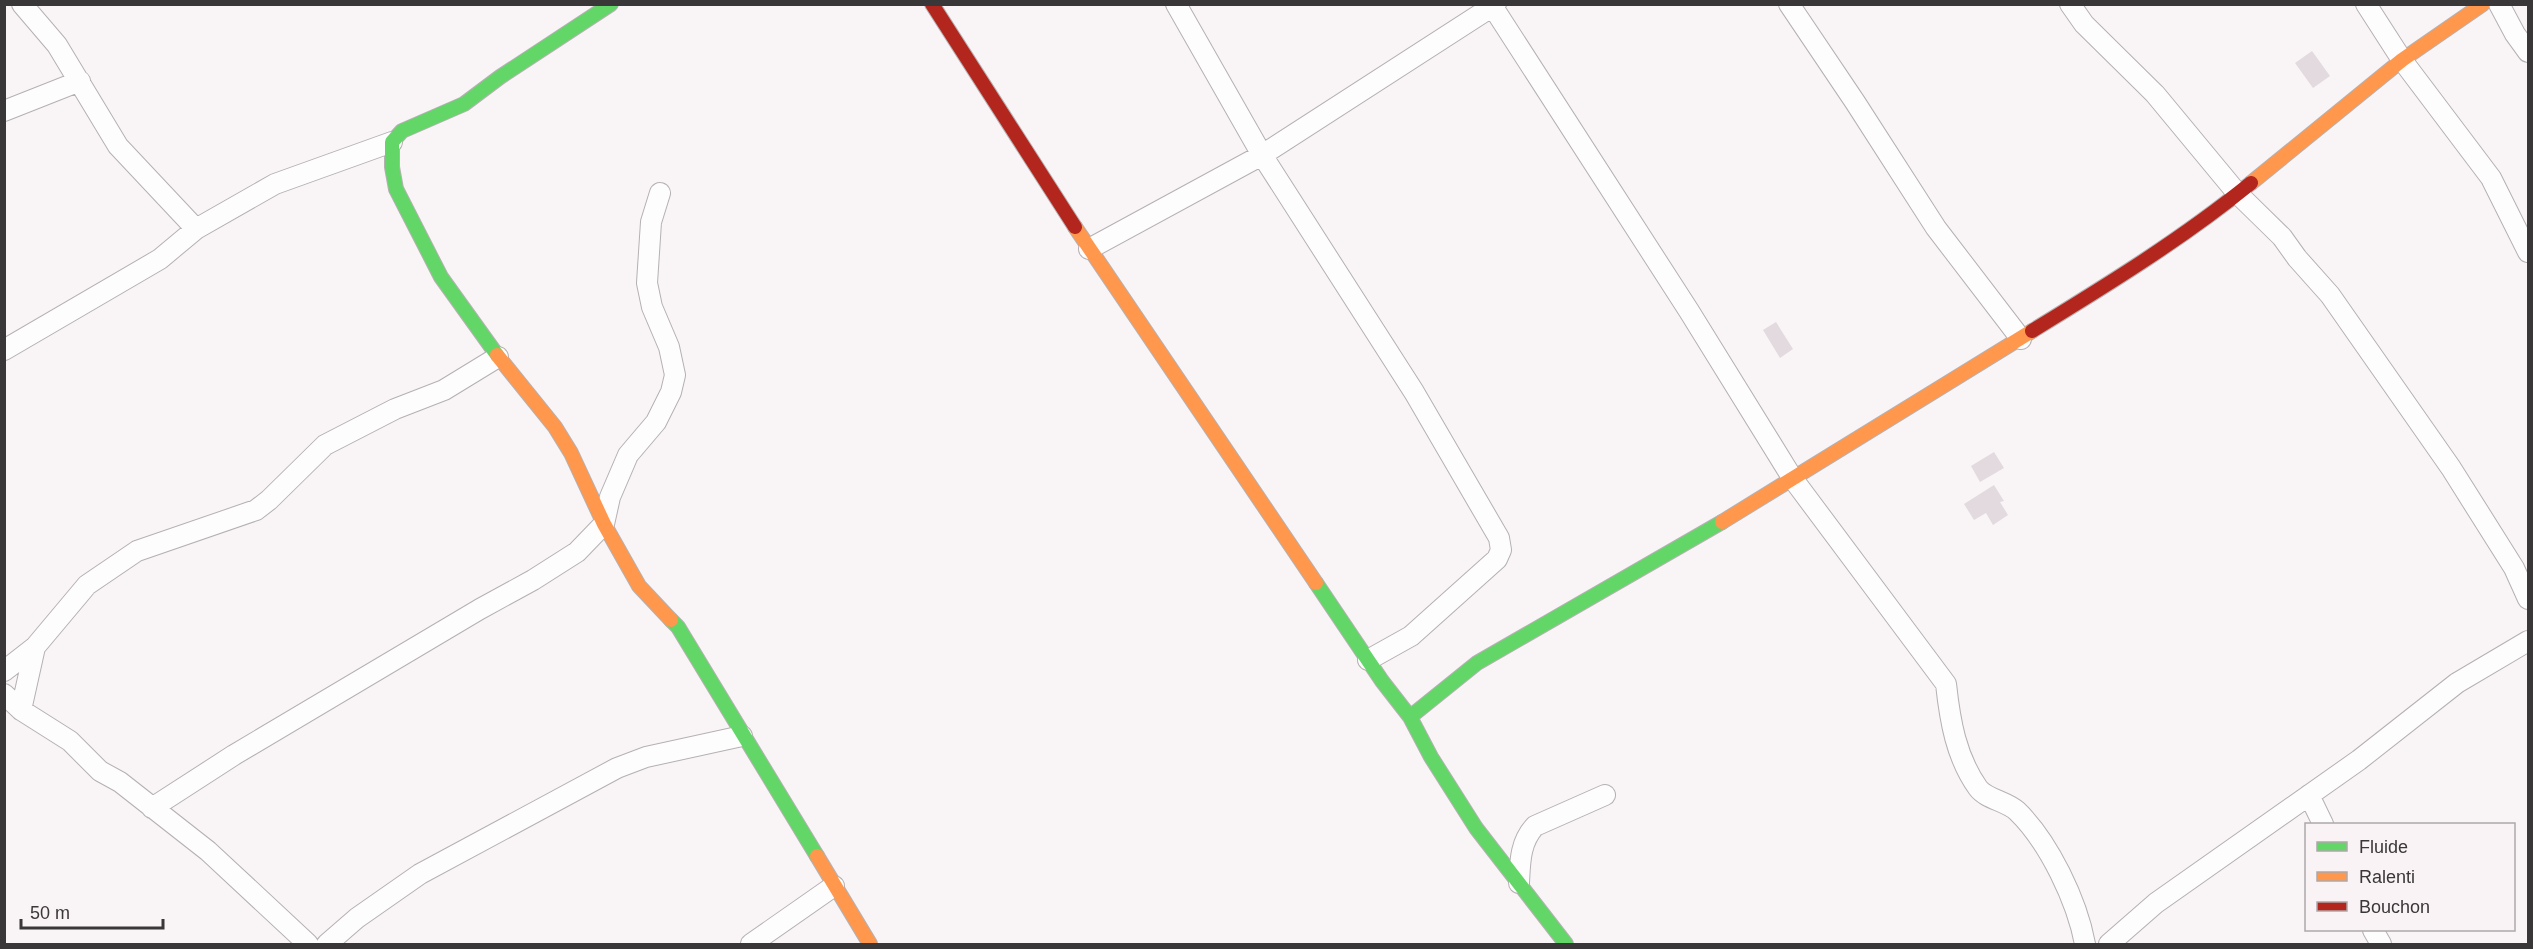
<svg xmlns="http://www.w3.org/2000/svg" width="2533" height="949" viewBox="0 0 2533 949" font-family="Arial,sans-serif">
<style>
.building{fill:#e2dadf}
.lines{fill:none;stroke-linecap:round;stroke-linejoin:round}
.street-casing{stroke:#b5b1b2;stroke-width:22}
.fast-casing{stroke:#b5b1b2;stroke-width:16}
.slow-casing{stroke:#b5b1b2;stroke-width:16}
.jam-casing{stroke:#b5b1b2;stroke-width:16}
.street{stroke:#fefdfe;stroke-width:20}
.fast{stroke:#63d668;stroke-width:14}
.slow{stroke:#ff974d;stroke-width:14}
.jam{stroke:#b3261e;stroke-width:14}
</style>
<rect width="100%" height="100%" fill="#f9f4f6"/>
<path class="building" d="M2312,51L2330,76L2313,88L2295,63Z
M1776,322L1793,349L1780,358L1763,330Z
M1994,452L2004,468L1980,482L1971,466Z
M1994,485L2004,501L2000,502L2008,515L1993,525L1986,513L1974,520L1964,504Z"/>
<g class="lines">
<defs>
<path id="street" d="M22,4L57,45L118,146L196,229
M1176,4L1262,155L1496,4
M1491,4L1689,311L1793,479L1946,684C1950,721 1956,757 1978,788C1986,799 2006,801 2017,811C2049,842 2077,901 2085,944
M1789,4L1855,102L1936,228L2021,339
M2070,4L2084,24L2155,94L2237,193L2282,237L2297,258L2330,295L2451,468L2514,568L2528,599
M2366,4L2402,60L2491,178L2528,252
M2499,4L2515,34L2528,52
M4,111L80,81
M1089,249L1262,155L1414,392L1499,538L1501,550L1497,559L1411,636L1368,660
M4,350L160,259L196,229L275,184L392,142
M4,671L35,647L87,585L137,551L256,510L269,500L325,445L395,409L444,390L498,357
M4,694L21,710L70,741L100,771L120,782L208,851L308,944
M21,710L35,647
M2309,795L2323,824
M152,808L234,755L480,609L533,580L577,552L604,524L610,497L628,455L656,422L671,392L675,375L669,347L652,307L647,283L651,222L660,193
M1519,883C1520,862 1520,842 1535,826L1605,795
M2373,930L2381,944
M327,944L357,918L420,874L617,768L646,757L742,736
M751,944L834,886
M2109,944L2156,903L2359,760L2457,683L2528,641"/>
<path id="fast" d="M497,355L441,277L396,189L392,167V142L402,131L464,104L500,77L611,4
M1316,583L1382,681L1410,717L1431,757L1476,828L1566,944
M671,620L678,627L817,856
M1410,717L1477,663L1722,522"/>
<path id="slow" d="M2251,183L2402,60L2483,4
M1075,227L1316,583
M497,355L555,427L571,453L604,524L639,586L671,620
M1722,522L2032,331
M817,856L870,944"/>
<path id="jam" d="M932,4L1075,227
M2032,331C2107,285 2182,239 2251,183"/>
</defs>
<use href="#street" class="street-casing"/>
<use href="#fast" class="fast-casing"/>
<use href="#slow" class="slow-casing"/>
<use href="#jam" class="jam-casing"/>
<use href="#street" class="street"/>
<use href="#fast" class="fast"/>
<use href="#slow" class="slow"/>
<use href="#jam" class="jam"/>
</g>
<rect width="2533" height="949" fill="none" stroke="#3a3738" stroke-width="12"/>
<rect x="2305" y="823" width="210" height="108" fill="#faf3f5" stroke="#ada8a9" stroke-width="1.5"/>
<rect x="2317" y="842" width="30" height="9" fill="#63d668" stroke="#ada8a9" stroke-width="1.5"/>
<text x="2359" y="853" font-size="18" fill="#3a3738">Fluide</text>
<rect x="2317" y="872" width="30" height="9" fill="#ff974d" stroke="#ada8a9" stroke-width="1.5"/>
<text x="2359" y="883" font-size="18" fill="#3a3738">Ralenti</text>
<rect x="2317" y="902" width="30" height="9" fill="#b3261e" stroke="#ada8a9" stroke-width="1.5"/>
<text x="2359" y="913" font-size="18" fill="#3a3738">Bouchon</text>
<path d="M21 919v9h142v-9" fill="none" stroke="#3a3738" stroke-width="3"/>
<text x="30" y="919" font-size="18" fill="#3a3738" stroke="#faf3f5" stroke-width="4.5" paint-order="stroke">50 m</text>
</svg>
